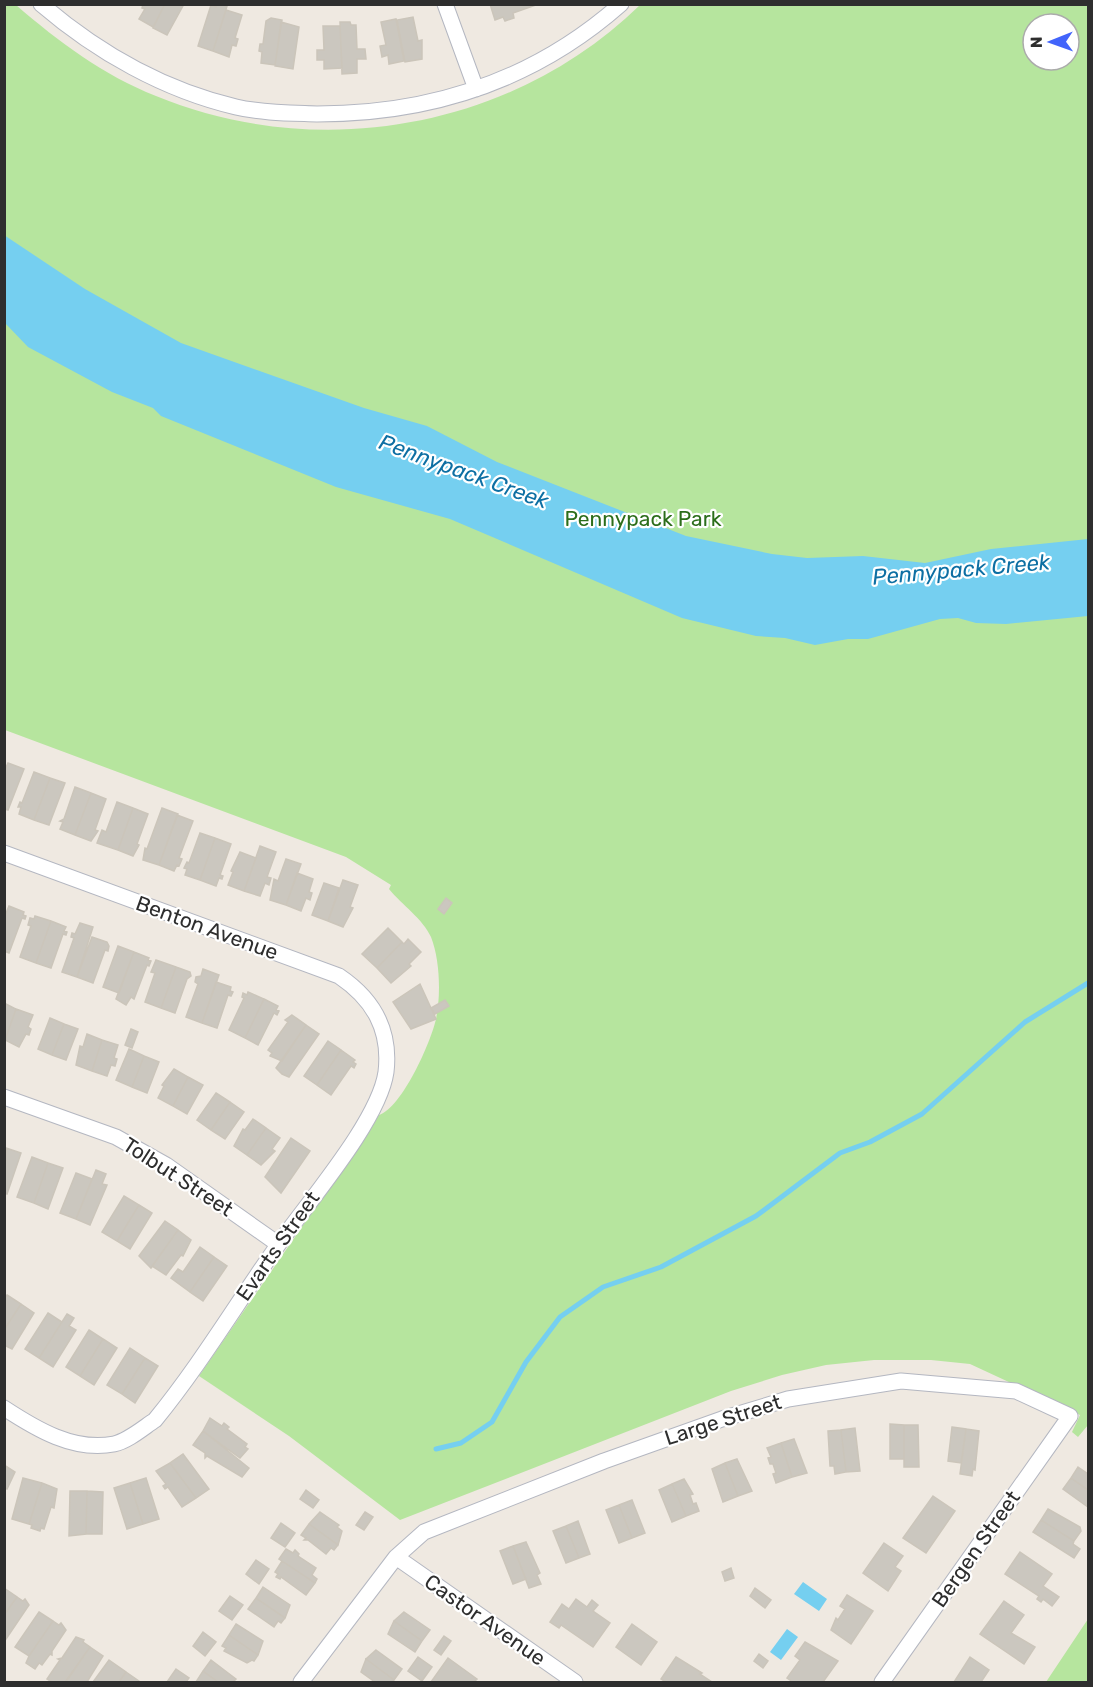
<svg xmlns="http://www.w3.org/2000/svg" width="1093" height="1687" viewBox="0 0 1093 1687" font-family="Rubik,sans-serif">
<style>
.green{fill:#b6e59e;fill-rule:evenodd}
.water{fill:#75cff0}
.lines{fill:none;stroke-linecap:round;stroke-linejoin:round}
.stream{stroke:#75cff0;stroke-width:5}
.building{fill:#cbc7bf;stroke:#cbc5ba;stroke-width:1.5}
.minor-casing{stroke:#b4b7c1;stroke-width:17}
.minor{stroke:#fff;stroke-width:15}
.labels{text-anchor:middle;stroke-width:4.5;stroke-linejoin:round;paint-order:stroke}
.park-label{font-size:21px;fill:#2c6e1b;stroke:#fff}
.street-label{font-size:21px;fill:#2e2e2e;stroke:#fff}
.water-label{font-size:22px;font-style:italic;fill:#0d6fa3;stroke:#fff}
</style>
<rect width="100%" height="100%" fill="#efe9e1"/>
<path class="green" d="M5,5H16C59,42 103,75 156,96C319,163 513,129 640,5H1088V1425L1078,1437L1072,1432L1080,1415L970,1364L931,1360H874L826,1365L782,1375L731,1391L400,1520L289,1436L199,1376L379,1115C402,1108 431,1042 436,1019C441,995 440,960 431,937C423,919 402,905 389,889L391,885L346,857L5,730ZM1033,24H1069V60H1033Z
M1088,1619V1682H1046Z"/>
<path class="water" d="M4,235L85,289L181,343L364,408L427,426L497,462L686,536L772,554L807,558L863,556L925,563L991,549L1088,539V616L1006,624L976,623L958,618L940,619L868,639H848L815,645L785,638L756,636L682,618L450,519L336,487L161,416L153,408L112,392L28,347L5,323Z
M803,1582L827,1599L819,1611L794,1594Z
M787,1629L798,1637L781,1660L770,1652Z"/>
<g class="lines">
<path class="stream" d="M436,1449L461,1443L492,1422L526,1362L560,1317L603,1287L661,1267L756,1216L840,1153L870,1142L922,1114L1025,1022L1088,983"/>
</g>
<path class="building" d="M143,4H165L153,27L139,19L145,9L142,8Z
M165,4H184L167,35L153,28Z
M216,4L227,6L213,51L198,46L211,5L216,7Z
M490,4H535L536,5L513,13L514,18L505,21L503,17L495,20Z
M226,10L242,15L235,38L238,39L236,46L232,45L229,57L213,51Z
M413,17L418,41L422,40V59L405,62L397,20Z
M271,18L282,20L275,65L261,63L262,52L259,51L260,44H263L266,21Z
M396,19L404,61L389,64L388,55L382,57L380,46L386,45L381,22Z
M281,22L299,27L293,69L275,66Z
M340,22H350L351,25H356L357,49H365L366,59H357V73L342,74Z
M323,26H340L342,68L324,69V60H317V50H324Z
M8,763L24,769L8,810L4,809V772Z
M34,772L50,778L34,820L19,814L21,807H18L20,802L22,803Z
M50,778L65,783L49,825L34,820Z
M75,787L91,793L75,835L60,829L63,822L60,821L64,819Z
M91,793L106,799L95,830L98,831L91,841L75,835Z
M117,802L133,808L118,850L97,843L102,830L106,832Z
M133,808L148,814L137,844L139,845L133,856L118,850Z
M162,808L178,814L159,865L143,860L145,848L147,849Z
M177,815L193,821L179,858L182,859L179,866L177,865L174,871L159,865Z
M200,833L215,838L200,880L185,875L187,869L184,868L187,862L189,863Z
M215,838L231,844L220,875L223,876L222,879L219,878L216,886L200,880Z
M260,846L276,852L267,877L271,878L269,885L265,883L260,896L244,891Z
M240,852L256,858L244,891L228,885L233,872L231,871Z
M286,859L301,864L286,905L270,900L274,879L278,881Z
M297,873L313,879L309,892L312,893L310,900L306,898L301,911L286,905Z
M343,880L358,885L350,907L353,908L343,927L328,921Z
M324,883L339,888L328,921L312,915Z
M446,898L452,903L444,914L438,909Z
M9,906L24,912L23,915L26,916L25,919L22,918L9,953L4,951V918Z
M35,916L51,921L36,963L20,957L31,926L28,925L30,918L34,919Z
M51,921L66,927L64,931L67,932L66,935L63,934L51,968L36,963Z
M80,923L93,927L77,977L62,972L74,938L71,937L72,933L75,934Z
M388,928L402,942L377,968L362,954Z
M92,937L107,942L109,946L108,951L105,950L93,983L77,977Z
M408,939L421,952L409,964L411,966L391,983L377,968L402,942L404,944Z
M118,946L134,952L119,993L103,987Z
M134,952L149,958L148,960L151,961L149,966L147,965L134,999L131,997L126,1005L116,999Z
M156,960L176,967L161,1008L145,1002L155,973L151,972Z
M176,967L190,972L191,976L187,979L175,1013L161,1008Z
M203,969L219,975L202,1023L186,1017L198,984L195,982L196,977L201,976Z
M216,982L231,987L230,991L233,992L231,996L228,995L217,1028L202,1023Z
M420,984L436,1019L411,1029L393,1002Z
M248,992L264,999L245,1038L229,1030L244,998L242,997L243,993L247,995Z
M264,999L278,1006L276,1010L279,1011L277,1015L274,1013L258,1045L245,1038Z
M445,1000L449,1006L435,1014L431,1008Z
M4,1003L16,1009L5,1040H4Z
M16,1009L33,1015L28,1027L31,1029L29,1035L26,1034L19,1047L5,1040Z
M292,1015L306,1025L282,1061L270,1056L272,1053L268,1050L288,1022L285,1020Z
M50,1018L64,1024L52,1055L38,1049Z
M64,1024L78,1029L66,1060L52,1055Z
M306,1025L319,1034L289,1077L282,1074L276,1068Z
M131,1029L138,1032L132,1048L125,1045Z
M87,1034L102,1040L92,1071L76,1065L80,1046L83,1047Z
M102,1040L118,1045L114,1058L117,1059L115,1066L111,1065L107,1076L92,1071Z
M328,1041L341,1050L317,1085L304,1076Z
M129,1049L144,1056L132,1087L116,1080Z
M341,1050L355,1060L353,1062L356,1064L354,1068L351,1066L331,1095L317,1085Z
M144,1056L159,1062L147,1093L132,1087Z
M174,1069L188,1077L173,1106L158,1098L164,1086L162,1085Z
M188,1077L203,1085L187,1114L173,1106Z
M216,1093L230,1102L211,1130L197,1120Z
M230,1102L244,1112L225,1139L211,1130Z
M253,1119L266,1128L247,1155L234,1146L243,1129L245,1130Z
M266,1128L280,1138L272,1149L275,1151L261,1165L247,1155Z
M291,1138L310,1151L281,1193L265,1177Z
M6,1148L21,1153L7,1194L4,1193Z
M32,1157L48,1163L34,1203L17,1197Z
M48,1163L63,1168L48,1209L34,1203Z
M96,1170L106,1174L102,1184L107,1185L90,1225L76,1219Z
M76,1173L92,1179L76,1219L60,1213Z
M124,1196L139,1205L117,1241L102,1232Z
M139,1205L152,1213L130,1249L117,1241Z
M165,1221L178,1230L151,1268L139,1256Z
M178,1230L191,1240L183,1256L181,1255L166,1275L152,1266Z
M200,1247L214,1257L190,1292L171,1278L178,1269L183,1272Z
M214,1257L227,1266L203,1301L190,1292Z
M7,1295L21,1304L4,1330V1299Z
M21,1304L34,1313L12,1349L4,1345V1330Z
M48,1313L62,1322L39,1358L25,1349Z
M67,1314L74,1318L69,1326L76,1330L53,1367L39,1358Z
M89,1330L103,1339L80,1376L66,1367Z
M103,1339L117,1348L94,1385L80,1376Z
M130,1348L145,1358L122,1394L107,1385Z
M145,1358L158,1366L135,1403L122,1394Z
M210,1418L222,1426L224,1423L229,1427L227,1429L247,1444L245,1447L248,1449L240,1458L203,1431Z
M890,1424L904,1425V1459H890Z
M904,1425H918L919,1467H904Z
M952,1427L966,1429L961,1463L948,1461Z
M855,1428L860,1471L846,1472L841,1430Z
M966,1429L979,1431L975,1470L973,1469L972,1476L960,1474Z
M841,1430L846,1472L835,1474L834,1466H830L828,1431Z
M203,1431L249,1468L242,1477L207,1456L205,1458V1453L193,1445Z
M794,1439L807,1473L792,1477L781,1443Z
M781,1443L792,1477L776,1483L773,1474L776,1473L773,1464H770L768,1458L771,1457L767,1448Z
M183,1454L209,1489L196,1498L170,1463Z
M737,1459L752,1491L738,1496L725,1463Z
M170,1463L196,1498L182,1507L168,1487L165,1489L163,1486L166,1484L156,1471Z
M725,1463L738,1496L723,1502L712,1469Z
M4,1465L15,1472L7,1489L4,1488Z
M1078,1467L1088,1474V1490L1071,1478Z
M23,1478L42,1483L29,1524L12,1519Z
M146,1478L159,1519L143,1524L130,1483Z
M1071,1478L1088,1490V1507L1063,1489Z
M684,1479L693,1494L690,1495L693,1504L696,1503L699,1511L686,1516L672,1484Z
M42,1483L57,1489L54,1508L51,1507L44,1529L41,1528L40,1531L31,1528L32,1525L29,1524Z
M130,1483L143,1524L127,1529L114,1488Z
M672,1484L686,1516L672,1522L659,1490Z
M306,1490L319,1500L313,1508L300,1499Z
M70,1491H87L86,1534L69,1536Z
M87,1491L103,1492L102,1534H86Z
M933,1496L955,1511L926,1553L903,1538Z
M632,1500L645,1533L632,1538L619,1505Z
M619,1505L632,1538L619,1543L606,1510Z
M1048,1509L1080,1527L1081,1531L1074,1541L1041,1520Z
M320,1512L339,1525L337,1527L342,1531L338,1545L309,1524Z
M365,1512L373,1517L364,1530L356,1525Z
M1041,1520L1074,1541L1073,1544L1080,1549L1074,1558L1033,1532Z
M578,1521L590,1554L579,1558L566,1526Z
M281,1523L295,1533L285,1547L271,1538Z
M309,1524L338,1545L334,1550L331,1548L326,1554L308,1540H304L306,1538L301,1535Z
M566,1526L579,1558L566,1563L553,1531Z
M526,1542L540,1573L537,1575L541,1584L529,1588L513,1546Z
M884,1543L903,1556L895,1567L901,1571L888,1591L863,1573Z
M513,1546L526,1579L513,1584L500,1551Z
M286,1549L293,1553L295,1550L299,1554L298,1556L316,1568L312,1575L317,1579L315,1583L279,1559Z
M1020,1552L1052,1574L1043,1586L1059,1597L1052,1606L1043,1599L1041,1602L1037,1599L1039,1596L1005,1574Z
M256,1560L269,1569L259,1584L246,1574Z
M282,1561L315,1583L306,1595L281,1577L280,1579L276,1577L278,1574L275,1572Z
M731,1568L734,1578L725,1581L722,1572Z
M263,1587L290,1605L285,1618L256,1598Z
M4,1588L17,1597L4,1615Z
M755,1588L771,1600L765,1608L750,1596Z
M847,1595L873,1611L851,1644L831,1630L836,1618L838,1620L845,1609L840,1606Z
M230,1596L243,1605L232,1620L219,1611Z
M17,1597L23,1601L25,1599L29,1605L4,1642V1615Z
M256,1598L285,1618L281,1623L278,1621L274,1627L248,1609Z
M576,1599L587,1607L592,1600L598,1605L593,1611L610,1623L593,1647L561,1625L559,1628L550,1622L562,1604L569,1609Z
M1004,1601L1024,1615L1011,1633L1035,1647L1024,1664L980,1634Z
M39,1612L53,1621L29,1656L15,1647Z
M404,1612L430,1630L422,1641L394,1621Z
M53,1621L59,1625L61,1623L66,1630L52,1651V1655L50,1654L42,1665L39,1663L35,1669L26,1663L29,1656Z
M394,1621L422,1641L415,1652L388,1634Z
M236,1624L263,1641L258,1655L229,1635Z
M632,1624L657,1642L641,1665L616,1647Z
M203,1632L216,1642L205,1656L193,1646Z
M229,1635L258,1655L254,1661L252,1660L247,1663L224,1651L226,1648L222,1646Z
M444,1636L451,1641L441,1655L434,1650Z
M76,1637L84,1640L83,1642L90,1647L66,1682H52L47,1679L60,1660L58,1659L62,1658Z
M805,1642L838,1661L823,1682H793L787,1678L800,1660L795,1656Z
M90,1647L103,1656L87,1682H65Z
M376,1650L402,1669L394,1680L366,1659Z
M759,1654L768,1661L763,1668L754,1661Z
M418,1657L432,1667L422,1681L408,1671Z
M676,1657L702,1673L700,1674L712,1682H666L661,1679Z
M970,1657L989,1670L981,1682H954Z
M448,1658L477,1679L474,1682H431Z
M366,1659L394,1680L393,1682H375L361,1672Z
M109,1660L126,1672L119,1682H93Z
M211,1660L236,1679L233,1682H218L203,1671Z
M176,1669L189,1678L186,1682H167Z
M203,1671L218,1682H196Z
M126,1672L139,1681L138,1682H119Z"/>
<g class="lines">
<defs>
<path id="minor" d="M41,4C97,52 164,90 236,107C261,113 291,113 317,114C432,114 534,81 621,4
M445,4L476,89
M4,853L339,976C373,999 391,1029 386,1072C379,1121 308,1202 278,1245C237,1303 200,1365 155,1420C143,1428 128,1441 114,1444C74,1452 36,1429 4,1408
M4,1097L116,1137L166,1165L278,1244
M396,1557L575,1682
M301,1682L396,1557L424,1532L604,1461L722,1419L788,1399L901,1381L1016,1391L1070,1416L882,1682"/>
</defs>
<use href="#minor" class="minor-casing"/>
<use href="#minor" class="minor"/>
</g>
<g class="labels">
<g class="park-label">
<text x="643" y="526">Pennypack Park</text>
</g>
<g class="street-label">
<text transform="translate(207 928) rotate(20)" y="7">Benton Avenue</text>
<text transform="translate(178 1177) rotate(33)" y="7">Tolbut Street</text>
<text transform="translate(278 1246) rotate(-55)" y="7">Evarts Street</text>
<text transform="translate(723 1420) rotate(-18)" y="7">Large Street</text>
<text transform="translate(976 1549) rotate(-55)" y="7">Bergen Street</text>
<text transform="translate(485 1620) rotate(35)" y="7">Castor Avenue</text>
</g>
<g class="water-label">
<text transform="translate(464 471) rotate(20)" y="8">Pennypack Creek</text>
<text transform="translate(961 569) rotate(-5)" y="8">Pennypack Creek</text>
</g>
</g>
<rect width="1093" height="1687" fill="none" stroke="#2e2e2e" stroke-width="12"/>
<g transform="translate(1051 42) rotate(269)"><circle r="28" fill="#ffffff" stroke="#ababab" stroke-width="1.5"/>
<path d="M0-4.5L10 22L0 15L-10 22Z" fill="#4264fb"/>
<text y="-9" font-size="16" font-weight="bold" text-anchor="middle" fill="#2e2e2e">N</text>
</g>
</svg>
